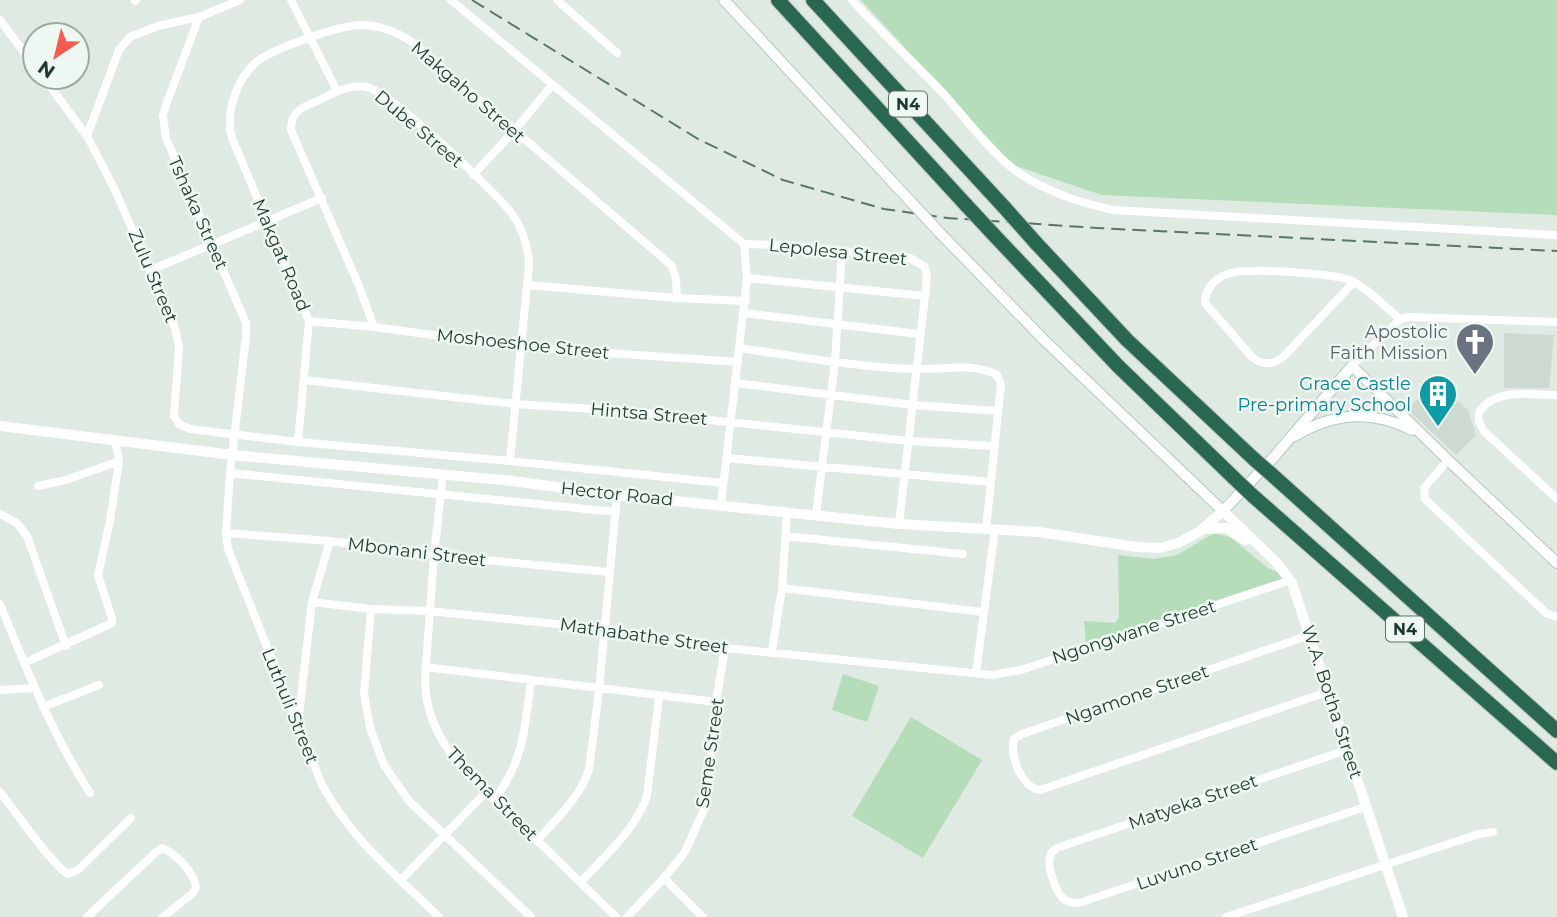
<svg xmlns="http://www.w3.org/2000/svg" width="1557" height="917" viewBox="0 0 1557 917" font-family="Montserrat,sans-serif">
<style>
.built{fill:#ccdad1}
.green{fill:#b5ddb9}
.lines{fill:none;stroke-linecap:round;stroke-linejoin:round}
.secondary-casing{stroke:#b1cabc;stroke-width:12}
.motorway-casing{stroke:#bcc4c0;stroke-width:16}
.minor{stroke:#fff;stroke-width:8}
.tertiary{stroke:#fff;stroke-width:10}
.secondary{stroke:#fff;stroke-width:10}
.motorway{stroke:#2a6750;stroke-width:14}
.rail{stroke:#597669;stroke-width:2;stroke-dasharray:14 7;stroke-linecap:butt}
.secondary-bridge-casing{stroke:#b1cabc;stroke-width:12;stroke-linecap:butt}
.motorway-bridge-casing{stroke:#bcc4c0;stroke-width:16;stroke-linecap:butt}
.secondary-bridge{stroke:#fff;stroke-width:10}
.motorway-bridge{stroke:#2a6750;stroke-width:14}
.labels{text-anchor:middle;stroke-width:5;stroke-linejoin:round;paint-order:stroke}
.shield{fill:#eef7f1;stroke:#5d7368;stroke-width:2}
.shield-label{font-size:16px;font-weight:bold;fill:#1f3a2e}
.street-label{font-size:18px;fill:#1f3a2e;stroke:#eef7f1}
.worship-label{font-size:18px;fill:#5b616d;stroke:#eef7f1;text-anchor:end}
.culture-label{font-size:18px;fill:#0d838f;stroke:#eef7f1;text-anchor:end}
</style>
<rect width="100%" height="100%" fill="#deeae2"/>
<path class="built" d="M1504,333L1554,335L1549,388H1504Z
M1437,382L1468,410L1476,435L1456,455L1407,409Z"/>
<path class="green" d="M861,0H1557V215L1102,195L1013,165Z
M1214,533L1230,537L1269,569L1278,572L1287,585L1086,643L1084,621L1115,623L1119,617L1118,555L1153,559L1177,555Z
M843,674L879,686L867,722L832,710Z
M911,717L982,760L923,858L852,816Z"/>
<g class="lines">
<defs>
<path id="secondary" d="M724,0L911,202
M940,233L1044,340L1223,511L1273,458L1352,366L1448,460L1557,563
M1295,436C1334,412 1372,410 1412,430"/>
<path id="motorway" d="M778,0L967,206
M813,0L1004,207
M994,235L1118,366L1234,478
M1036,243L1127,340L1255,460
M1270,473L1557,731
M1253,496L1557,763"/>
</defs>
<use href="#secondary" class="secondary-casing"/>
<use href="#motorway" class="motorway-casing"/>
<path class="minor" d="M291,0L337,91
M451,0L744,244
M557,0L617,53
M852,0C881,32 912,61 942,92C967,119 989,152 1019,173C1047,192 1081,203 1113,210L1557,235
M135,1L136,0
M199,17L166,105L163,116L166,138L246,323V336L230,473L226,533L228,549L322,785C353,841 394,873 439,917
M0,20L35,67
M43,77L87,136L115,190L175,328L179,347L174,416L179,424L190,429L298,442L510,461L723,483
M87,136L119,50L130,37L158,26L199,17L240,0
M473,175L514,131L552,85
M744,244L786,245L910,258L925,267L927,278L899,524
M151,270L322,198
M747,278L925,296
M1354,282L1284,356C1274,365 1263,366 1252,357L1205,303C1205,288 1217,276 1231,273C1249,268 1338,273 1354,282C1371,291 1385,307 1400,319
M527,285L677,298L746,301
M744,313L919,334
M309,321L374,327L521,347L738,362
M374,327L359,286L291,130C291,111 301,108 317,101C332,94 350,83 367,87C391,93 496,192 512,214C523,229 528,246 529,264L510,461
M739,348C796,356 860,368 917,369C943,370 973,362 997,375L1001,384L986,529
M1352,366L1400,319L1409,317L1557,322
M304,380L515,404L624,411L909,441L994,446
M736,383L913,405L998,411
M1557,395C1534,395 1499,388 1482,408C1475,417 1479,425 1486,433L1557,499
M298,442L309,321L232,138C225,115 236,81 254,64C270,49 340,25 361,25C379,25 397,32 412,42L671,265L676,278L677,298
M727,458L991,482
M1448,460L1424,488L1425,499L1546,613L1557,617
M230,473L616,512
M443,475L434,555L425,679C425,713 440,743 463,768L616,917
M38,486L66,480L119,461
M721,505L747,278L744,244
M0,514L17,523L27,536L66,646
M816,515L835,361L842,252
M226,533L330,541L434,555L608,572
M785,536L963,554
M782,588L983,612
M312,602L371,609L429,611L605,629L725,648L992,675L1021,670L1291,580
M0,604C27,670 52,734 90,793
M371,609L364,693L370,728L384,765L409,801L531,917
M1310,635L1022,734L1014,739C1009,754 1022,789 1040,790L1327,692
M772,651L782,588L787,512
M24,663L112,623V618L98,575L110,521L119,461L115,440
M425,667L716,702
M976,673L995,529
M0,690L34,688
M43,707L99,685
M298,723L312,602L330,541
M1347,750L1057,848C1053,851 1051,852 1050,857C1047,867 1056,894 1065,900C1071,904 1076,903 1082,902L1365,807
M0,792C14,809 53,867 68,874L78,870L131,818
M494,800C524,761 525,727 531,680
M537,841C556,819 581,797 589,769L599,690L617,495
M664,878L703,917
M401,880L486,792
M581,882C605,855 635,831 647,796L659,697
M87,917L155,853L162,848C175,853 194,872 196,887L193,893L163,917
M627,917L664,878L685,852L706,805L716,702L725,648
M1226,917L1479,834L1493,832"/>
<path class="tertiary" d="M0,426L233,455L512,481L617,495L899,524L1039,532L1137,547L1160,548L1178,543L1199,532L1223,511L1276,562L1292,583L1403,917
M1204,529L1226,528L1245,540"/>
<use href="#secondary" class="secondary"/>
<use href="#motorway" class="motorway"/>
<path class="rail" d="M472,0L698,139L783,180L884,209L948,218L1097,228L1557,251"/>
<defs>
<path id="secondary-bridge" d="M911,202L940,233"/>
<path id="motorway-bridge" d="M967,206L994,235
M1004,207L1036,243
M1255,460L1270,473
M1234,478L1253,496"/>
</defs>
<use href="#secondary-bridge" class="secondary-bridge-casing"/>
<use href="#motorway-bridge" class="motorway-bridge-casing"/>
<use href="#secondary-bridge" class="secondary-bridge"/>
<use href="#motorway-bridge" class="motorway-bridge"/>
</g>
<defs>
<symbol id="church-pin" viewBox="-11 -11 22 30"><path d="M0 17L-7.5 6A9.5 9.5 0 1 1 7.5 6Z" fill="#6b7280" stroke="#eef7f1"/><path d="M-1.2-6h2.4v3.5h3.3v2.4h-3.3V6h-2.4V-.1h-3.3v-2.4h3.3Z" fill="#fff"/></symbol>
<symbol id="building-pin" viewBox="-11 -11 22 30"><path d="M0 17L-7.5 6A9.5 9.5 0 1 1 7.5 6Z" fill="#0f9aa8" stroke="#eef7f1"/><path d="M-4-6H4V6H1V3H-1V6H-4ZM-2.5-4.3h1.7v1.8h-1.7ZM.8-4.3h1.7v1.8H.8ZM-2.5-1h1.7V.8h-1.7ZM.8-1h1.7V.8H.8Z" fill="#fff"/></symbol>
</defs>
<g fill-rule="evenodd">
<use href="#church-pin" x="1453" y="320" width="44" height="60"/>
<use href="#building-pin" x="1416" y="372" width="44" height="60"/>
</g>
<g class="labels">
<g class="shield">
<rect x="889" y="91.5" width="38" height="25" rx="5"/>
<rect x="1386" y="616.5" width="38" height="25" rx="5"/>
</g>
<g class="shield-label">
<text x="908" y="110">N4</text>
<text x="1405" y="635">N4</text>
</g>
<g class="street-label">
<text transform="translate(468 92) rotate(41)" y="6">Makgaho Street</text>
<text transform="translate(419 129) rotate(40)" y="6">Dube Street</text>
<text transform="translate(198 213) rotate(66)" y="6">Tshaka Street</text>
<text transform="translate(838 252) rotate(6)" y="6">Lepolesa Street</text>
<text transform="translate(281 255) rotate(67)" y="6">Makgat Road</text>
<text transform="translate(153 276) rotate(67)" y="6">Zulu Street</text>
<text transform="translate(523 344) rotate(6)" y="6">Moshoeshoe Street</text>
<text transform="translate(649 414) rotate(5)" y="6">Hintsa Street</text>
<text transform="translate(617 494) rotate(6)" y="6">Hector Road</text>
<text transform="translate(417 552) rotate(7)" y="6">Mbonani Street</text>
<text transform="translate(1134 632) rotate(-18)" y="6">Ngongwane Street</text>
<text transform="translate(644 636) rotate(8)" y="6">Mathabathe Street</text>
<text transform="translate(1137 695) rotate(-19)" y="6">Ngamone Street</text>
<text transform="translate(1332 702) rotate(72)" y="6">W.A. Botha Street</text>
<text transform="translate(290 706) rotate(68)" y="6">Luthuli Street</text>
<text transform="translate(710 753) rotate(-82)" y="6">Seme Street</text>
<text transform="translate(492 794) rotate(46)" y="6">Thema Street</text>
<text transform="translate(1193 802) rotate(-19)" y="6">Matyeka Street</text>
<text transform="translate(1197 864) rotate(-19)" y="6">Luvuno Street</text>
</g>
<g class="worship-label">
<text x="1448" y="338">Apostolic<tspan x="1448" dy="21">Faith Mission</tspan></text>
</g>
<g class="culture-label">
<text x="1411" y="390">Grace Castle<tspan x="1411" dy="21">Pre-primary School</tspan></text>
</g>
</g>
<g transform="translate(56 56) rotate(215)"><circle r="33" fill="#eef7f1" stroke="#9baba3" stroke-width="2"/>
<path d="M0-5L12 26L0 18L-12 26Z" fill="#f75a4f"/>
<text y="-10" font-size="19" font-weight="bold" text-anchor="middle" fill="#1f3a2e">N</text>
</g>
</svg>
